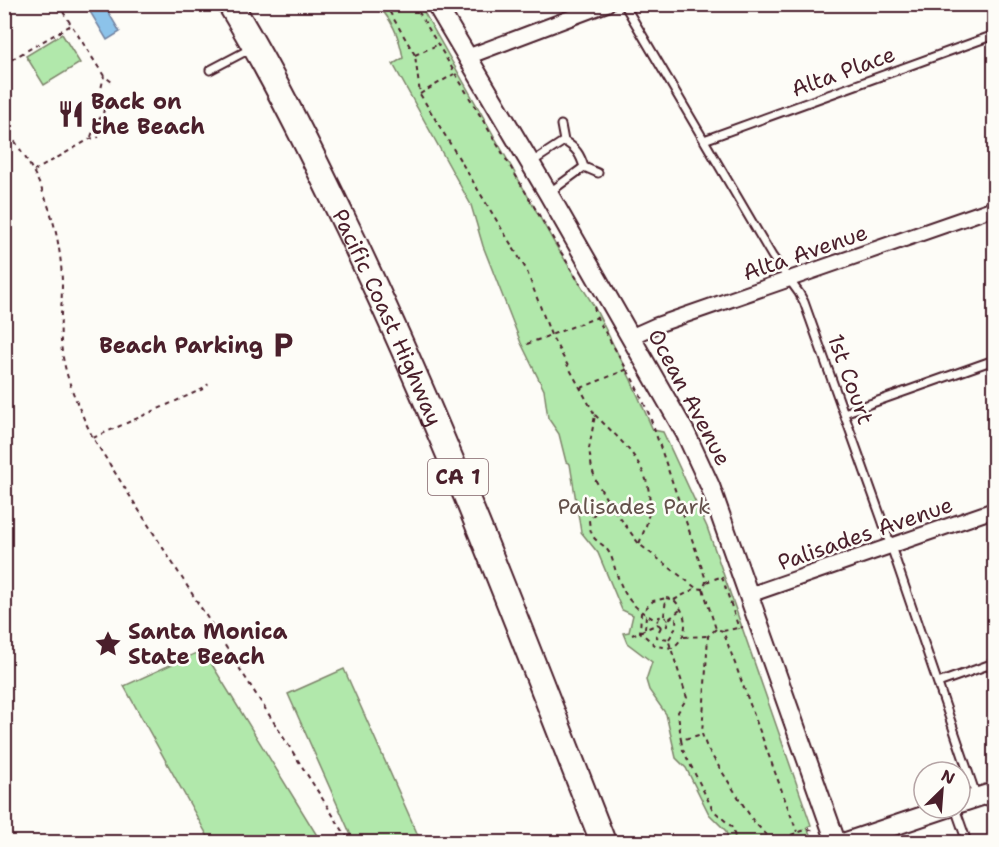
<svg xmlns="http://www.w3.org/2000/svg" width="999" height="847" viewBox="0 0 999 847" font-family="'Shantell Sans',sans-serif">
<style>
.green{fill:#b1e8ab;stroke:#7e846b;stroke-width:1.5}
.water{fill:#8cc3ea;stroke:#72819e;stroke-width:1.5}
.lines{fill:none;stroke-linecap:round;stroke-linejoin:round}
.lane-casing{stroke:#4a1f2b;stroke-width:11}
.street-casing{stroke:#4a1f2b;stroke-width:18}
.secondary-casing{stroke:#4a1f2b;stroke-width:22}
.highway-casing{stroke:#4a1f2b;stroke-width:28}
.path{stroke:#4a1f2b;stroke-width:2;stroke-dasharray:4.5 4.5;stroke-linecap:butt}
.lane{stroke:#fdfcf7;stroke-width:7}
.street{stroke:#fdfcf7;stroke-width:14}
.secondary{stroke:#fdfcf7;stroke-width:18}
.highway{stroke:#fdfcf7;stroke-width:24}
.labels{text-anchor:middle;stroke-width:5;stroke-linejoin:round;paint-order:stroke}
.shield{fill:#fdfcf7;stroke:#806168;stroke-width:1.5}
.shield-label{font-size:21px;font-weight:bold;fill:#4a1f2b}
.street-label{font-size:22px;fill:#4a1f2b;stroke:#fdfcf7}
.poi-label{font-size:22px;font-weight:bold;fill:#4a1f2b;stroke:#fdfcf7;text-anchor:start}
.park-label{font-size:22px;fill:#64514b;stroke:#fdfcf7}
</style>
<rect width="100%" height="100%" fill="#fdfcf7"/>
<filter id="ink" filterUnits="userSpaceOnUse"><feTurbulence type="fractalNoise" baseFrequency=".0167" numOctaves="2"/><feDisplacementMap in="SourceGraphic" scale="12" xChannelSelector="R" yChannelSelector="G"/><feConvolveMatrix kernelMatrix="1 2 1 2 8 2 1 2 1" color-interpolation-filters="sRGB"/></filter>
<g filter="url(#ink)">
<path class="green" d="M375,5H420L555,244L594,306L631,380L653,430L663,432L707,527L811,825L807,827L813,842H730L725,830L709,814L686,768L676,758L666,714L649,690L646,680L652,662L627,643L623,633L629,632L633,615L622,610L598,553L581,532L570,464L566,462L559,434L548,418L544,390L521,343L483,246L471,205L393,64L403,58C400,39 391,15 375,5Z
M62,34L80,63L44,85L26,56Z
M203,650L321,842H211L124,686Z
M344,669L421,842H354L288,694Z"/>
<path class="water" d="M86,5H104L120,32L107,40Z"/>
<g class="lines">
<defs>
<path id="lane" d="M624,4L772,256L799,293L804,302L882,520L976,795
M210,70L250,49
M561,125L564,141
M704,140L994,35
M532,162L564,141C576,148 580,154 584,167L550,192
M584,167L598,173
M844,413L994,360
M938,683L994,663
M955,808L967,842"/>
<path id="street" d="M467,57L607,4
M630,337L657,325L994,208
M749,595L994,510"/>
<path id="secondary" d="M436,4L548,193L686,434L710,486L836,842
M960,803L994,792
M846,842L947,808"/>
<g id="highway">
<path id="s1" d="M230,4C273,75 310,150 346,225C443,426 522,635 603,842"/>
</g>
</defs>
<use href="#lane" class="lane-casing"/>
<use href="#street" class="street-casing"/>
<use href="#secondary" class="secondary-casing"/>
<use href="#highway" class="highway-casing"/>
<path class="path" d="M58,4L104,76L112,82
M385,4L415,55L420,94L526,269L551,335L595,415L589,449L592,469L596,481L607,500L639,544L696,588L703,589
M414,4L580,284
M415,55L437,45
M4,64L71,25
M420,94L454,74
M4,127C40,172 61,225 62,283C62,306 59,329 62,352C67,383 80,411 93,438L350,842
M91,137L95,125L103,114L105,104L101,89L104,76
M34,171L90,139L99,137
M594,307L597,318L633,380L649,414L705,577L706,582L703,589L716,629L723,631L797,832
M527,344L598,317
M581,388L628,369
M595,415C625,444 657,471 648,517C647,526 642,535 639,544
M93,438L205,388L208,384
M607,500L589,520C591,546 601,538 610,554C613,560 614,566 616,572C625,598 633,609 658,621
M722,577L739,629
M706,582L723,576
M666,598L674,600C688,614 690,636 672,648L656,646L640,632L641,613L653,601Z
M674,600L696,588
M664,616L666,598
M668,620L664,616L659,617L658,624L661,627L667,626L668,620L681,609
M661,627L656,637L668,639L687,698L678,712L681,740L702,734
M645,629L646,615
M716,629L708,636L702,734L707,748L754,822L774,842
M723,631L743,627
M632,635L658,624
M684,637L708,636
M669,639C675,630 678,625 675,614
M681,740L683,750L713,810L731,826L737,842
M4,764L12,761
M774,841L808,829L815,831"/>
<use href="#lane" class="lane"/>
<use href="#street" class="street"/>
<use href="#secondary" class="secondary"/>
<use href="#highway" class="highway"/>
</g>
</g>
<defs>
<symbol id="restaurant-bare" viewBox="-9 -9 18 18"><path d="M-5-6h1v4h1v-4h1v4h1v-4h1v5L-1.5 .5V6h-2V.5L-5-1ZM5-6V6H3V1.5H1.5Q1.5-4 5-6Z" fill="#4a1f2b" stroke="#fdfcf7" stroke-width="2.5" paint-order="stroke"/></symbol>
<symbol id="parking-bare" viewBox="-9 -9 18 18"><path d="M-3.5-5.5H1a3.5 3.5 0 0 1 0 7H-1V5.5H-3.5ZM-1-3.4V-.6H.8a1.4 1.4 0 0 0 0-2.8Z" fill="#4a1f2b" stroke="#fdfcf7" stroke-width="2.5" paint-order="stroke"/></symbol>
<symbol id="sight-bare" viewBox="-9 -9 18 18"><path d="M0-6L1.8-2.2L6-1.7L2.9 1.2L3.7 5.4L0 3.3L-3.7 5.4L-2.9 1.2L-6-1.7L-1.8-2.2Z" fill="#4a1f2b" stroke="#fdfcf7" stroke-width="2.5" paint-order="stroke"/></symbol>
</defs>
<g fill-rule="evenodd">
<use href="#restaurant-bare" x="52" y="95" width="38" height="38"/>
<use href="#parking-bare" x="264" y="326" width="38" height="38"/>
<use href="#sight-bare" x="89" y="625" width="38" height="38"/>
</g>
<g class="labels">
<rect class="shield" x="428" y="459" width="60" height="36" rx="4.5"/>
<g class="shield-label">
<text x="458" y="484">CA 1</text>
</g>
<g class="street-label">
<text transform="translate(843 71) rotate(-20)" y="8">Alta Place</text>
<text transform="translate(805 252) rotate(-19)" y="8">Alta Avenue</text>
<text dy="8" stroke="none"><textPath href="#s1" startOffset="351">Pacific Coast Highway</textPath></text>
<text transform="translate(851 379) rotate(70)" y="8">1st Court</text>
<text transform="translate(690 397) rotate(62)" y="8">Ocean Avenue</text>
<text transform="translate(865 533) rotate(-19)" y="8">Palisades Avenue</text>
</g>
<g class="poi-label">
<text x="91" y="109">Back on<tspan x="91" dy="25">the Beach</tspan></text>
<text x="263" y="353" text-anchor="end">Beach Parking</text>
<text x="128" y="639">Santa Monica<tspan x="128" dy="25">State Beach</tspan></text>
</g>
<g class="park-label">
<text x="634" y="514">Palisades Park</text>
</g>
</g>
<rect width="999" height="847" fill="none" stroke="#fdfcf7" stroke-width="24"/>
<rect x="12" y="12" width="975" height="823" fill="none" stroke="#4a1f2b" stroke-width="2" filter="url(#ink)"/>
<g transform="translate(942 790) rotate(25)"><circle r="28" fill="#fdfcf7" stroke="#b5a4a5" stroke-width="1.5"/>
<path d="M0-4.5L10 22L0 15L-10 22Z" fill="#4a1f2b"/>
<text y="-9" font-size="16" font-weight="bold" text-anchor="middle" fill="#4a1f2b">N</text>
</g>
</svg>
